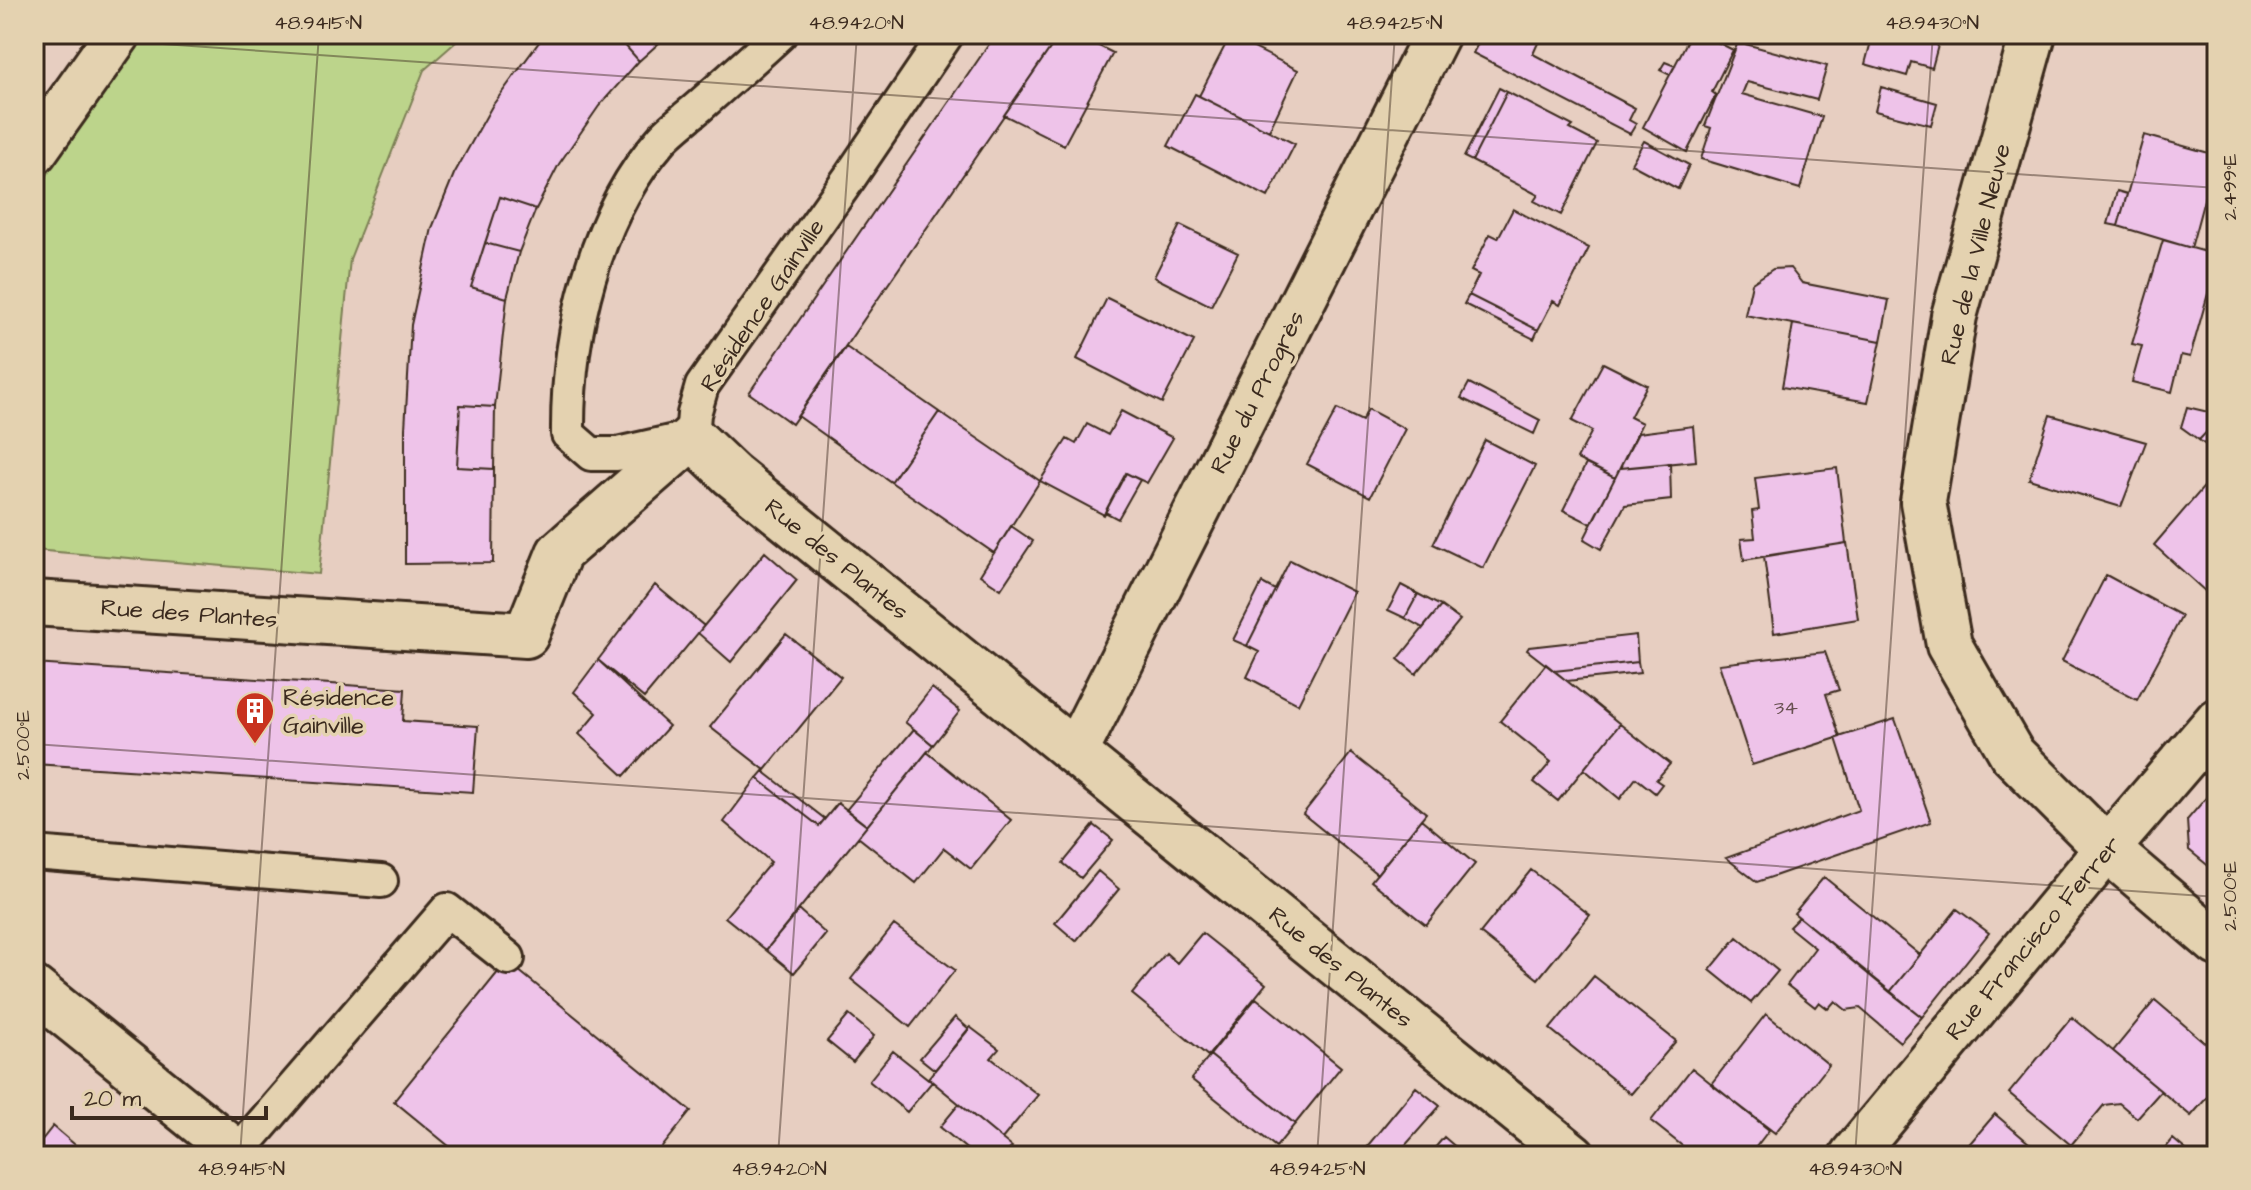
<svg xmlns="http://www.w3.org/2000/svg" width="2251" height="1190" viewBox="0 0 2251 1190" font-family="'Architects Daughter',sans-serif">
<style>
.green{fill:#bcd48b;stroke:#7c7f54;stroke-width:2}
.building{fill:#eec3e9;stroke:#3b2a1e;stroke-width:2}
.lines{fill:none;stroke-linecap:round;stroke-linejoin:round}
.lane-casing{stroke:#3b2a1e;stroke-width:38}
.street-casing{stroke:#3b2a1e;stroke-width:50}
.secondary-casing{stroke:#3b2a1e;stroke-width:50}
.lane{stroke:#e4d2b0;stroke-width:32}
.street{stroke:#e4d2b0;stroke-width:44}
.secondary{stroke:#e4d2b0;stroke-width:44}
.ticks{fill:none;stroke:#3b2a1e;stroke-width:2;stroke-opacity:0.45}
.labels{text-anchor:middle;stroke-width:7;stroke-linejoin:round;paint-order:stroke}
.number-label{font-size:20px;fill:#685051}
.street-label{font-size:24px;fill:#3b2a1e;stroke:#e4d2b0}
.poi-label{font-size:24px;fill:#3b2a1e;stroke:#e4d2b0;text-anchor:start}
.neatline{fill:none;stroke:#3b2a1e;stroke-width:3}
.ticks-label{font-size:20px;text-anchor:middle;fill:#3b2a1e}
</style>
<rect width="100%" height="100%" fill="#e7cec1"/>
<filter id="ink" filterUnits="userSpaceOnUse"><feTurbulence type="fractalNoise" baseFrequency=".0125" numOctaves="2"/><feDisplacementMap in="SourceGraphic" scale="16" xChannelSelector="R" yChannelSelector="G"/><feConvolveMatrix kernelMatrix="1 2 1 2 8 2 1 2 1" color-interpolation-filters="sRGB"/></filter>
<g filter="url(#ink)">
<path class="green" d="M148,34H465L424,70L350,259L319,574L34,550V202L86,96Z"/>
<path class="building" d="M545,34H615L639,61L599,106L559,164L536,209L500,197L471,287L507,298L495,407L460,405L457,467L494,469L493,563L405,564V429L411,325L432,228L454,174L492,106Z
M615,34H669L639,61Z
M996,34H1060L792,424L749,393Z
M1060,34H1075L1113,53L1064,145L1004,115Z
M1483,34H1520L1538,43L1533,54L1635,108L1629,120L1636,124L1630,134L1473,53Z
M1691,34H1702L1733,50L1712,92L1716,95L1687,152L1643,127Z
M1873,34H1941L1932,68L1911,62L1907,76L1865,64Z
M1230,36L1298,70L1269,131L1199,96Z
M1738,42L1827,66L1817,100L1747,82L1742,94L1822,117L1800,189L1701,159L1711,128L1705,126Z
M1665,62L1675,66L1670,75L1660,70Z
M1881,87L1937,103L1931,125L1875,111Z
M1499,88L1507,92L1472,161L1464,157Z
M1507,92L1573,126L1570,129L1597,143L1561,215L1534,201L1538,195L1472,161Z
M1195,94L1295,144L1268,197L1168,146Z
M2144,135L2216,155L2191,248L2118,226Z
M1644,141L1689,165L1678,189L1631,164Z
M2117,191L2127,194L2118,226L2108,224Z
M500,197L536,209L519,252L485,243Z
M1513,209L1589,248L1560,305L1553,301L1538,330L1469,295L1479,275L1471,271L1490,234L1498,238Z
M1180,225L1238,253L1211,306L1154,277Z
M2163,240L2217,255V285L2211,283L2190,357L2181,355L2172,392L2132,382L2142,346L2132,344Z
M485,243L519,252L507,298L471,287Z
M1790,268L1802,283L1889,300L1881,341L1745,315L1752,283L1773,269Z
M1469,295L1538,330L1534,339L1464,304Z
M1107,298L1194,341L1162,403L1077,359Z
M1793,324L1881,341L1868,402L1782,387Z
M846,347L939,412L891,482L798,416Z
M1603,363L1647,385L1630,417L1642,423L1615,478L1577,459L1592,431L1572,421Z
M1469,383L1540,420L1534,434L1461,398Z
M460,405L495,407L494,469L457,467Z
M2187,407L2217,414V421L2199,440L2181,427Z
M1337,409L1362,421L1368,409L1405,429L1370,497L1307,464Z
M1121,411L1173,438L1147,483L1126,473L1104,515L1040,481L1067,439L1076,444L1087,424L1108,435Z
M939,412L1040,481L994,553L891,482Z
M2050,415L2146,442L2121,507L2029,479Z
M2217,421V453L2199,440Z
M1693,426L1696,461L1620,468L1638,433Z
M1485,440L1535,466L1483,568L1433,544Z
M1670,463L1671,500L1625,505L1601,549L1584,539L1620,468Z
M1586,464L1615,478L1591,524L1563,510Z
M1837,468L1846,543L1744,560L1741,539L1755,538L1752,511L1759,510L1755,478Z
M1126,473L1140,480L1118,519L1105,512Z
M2214,475L2217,477V602L2154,545Z
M1011,526L1033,541L1001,589L980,575Z
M1847,543L1858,619L1774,633L1764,556Z
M765,552L797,580L731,662L698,633Z
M1290,560L1354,592L1298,704L1247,677L1259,652L1247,646Z
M2106,575L2182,616L2137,700L2062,661Z
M1262,583L1275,590L1247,646L1233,640Z
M655,585L704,626L644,698L598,660Z
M1401,585L1418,594L1405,618L1388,610Z
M1418,594L1441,606L1423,628L1405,618Z
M1441,606L1460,620L1416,674L1398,659Z
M786,634L841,677L765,770L710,727Z
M1636,635L1638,662L1554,671L1527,650L1529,647Z
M1825,652L1839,690L1826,694L1840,737L1752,765L1719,664Z
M598,660L669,726L624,776L579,734L597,713L574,692Z
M1638,662L1640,673L1567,681L1554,671Z
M34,664L405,689L403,721L478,726L473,792L34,764Z
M1546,664L1620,724L1558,801L1534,782L1551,762L1500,721Z
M932,688L960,711L933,745L905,722Z
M1895,719L1931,822L1757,882L1726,858L1859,810L1836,738Z
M1620,724L1670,764L1656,780L1662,784L1655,793L1636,778L1620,799L1584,769Z
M914,729L933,745L867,826L846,810Z
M927,752L1011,820L971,869L944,848L916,883L858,837Z
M1351,753L1426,813L1377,874L1303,814Z
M763,771L825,819L819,826L757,778Z
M757,778L819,826L838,803L867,826L766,950L725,917L771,862L724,822Z
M2217,785V873L2189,850L2187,820Z
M1421,819L1475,864L1426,925L1371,881Z
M1094,825L1113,840L1081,878L1063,863Z
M1531,870L1590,915L1538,979L1480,933Z
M1098,871L1119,889L1076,941L1055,923Z
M1824,877L1920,955L1890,992L1794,913Z
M1957,909L1989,933L1922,1017L1890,992Z
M799,910L826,934L794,973L766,950Z
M1799,917L1922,1017L1900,1042L1860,1008L1846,1010L1835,1001L1828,1009L1819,1002L1815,1007L1787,985L1815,948L1789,927Z
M894,925L955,970L910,1027L851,979Z
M1202,933L1266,984L1208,1056L1132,994L1166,953L1177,963Z
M1737,937L1778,971L1751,1003L1710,970Z
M507,961L691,1111L655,1156H461L394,1101Z
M1594,976L1676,1041L1631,1094L1550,1029Z
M1256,998L1341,1067L1295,1124L1210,1055Z
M2155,1000L2217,1053V1086L2191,1116L2113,1051Z
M1766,1014L1829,1065L1775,1133L1711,1084Z
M849,1015L874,1036L853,1062L827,1041Z
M955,1017L969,1029L935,1070L920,1058Z
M2072,1017L2161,1091L2137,1118L2119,1103L2104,1105L2071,1145L2009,1093Z
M970,1027L999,1049L991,1058L1038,1095L1002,1139L928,1078Z
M893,1051L932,1082L907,1112L869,1081Z
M1210,1055L1295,1124L1276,1147L1191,1079Z
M1692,1068L1769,1130L1749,1156H1695L1651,1121Z
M1416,1087L1440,1106L1396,1156H1372L1364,1150Z
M959,1104L1012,1147L1004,1156H975L940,1127Z
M1995,1114L2044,1156H1959Z
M53,1126L88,1156H34V1150Z
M1444,1137L1466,1156H1428Z
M2173,1139L2193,1156H2159Z"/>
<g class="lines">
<defs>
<path id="lane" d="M780,34C755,57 729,80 703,103C690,115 674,126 662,139C594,216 567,334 568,434L591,454H617L692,437L694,414L702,386L850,177L947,34
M34,853L381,881
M237,1153L447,910L508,958"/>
<path id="street" d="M2033,34L1954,316L1923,502L1949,645L2012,754L2107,849L2217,943
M34,603L526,635L559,553L692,437L732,475L1573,1156
M1076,751L1437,34
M34,989L241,1156
M1852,1156L2107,849L2217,721"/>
<path id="secondary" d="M34,152L118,34"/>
</defs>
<use href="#lane" class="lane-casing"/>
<use href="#street" class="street-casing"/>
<use href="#secondary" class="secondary-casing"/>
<use href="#lane" class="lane"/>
<use href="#street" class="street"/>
<use href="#secondary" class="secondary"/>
</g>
</g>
<path class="ticks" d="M34,35L2217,188M34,744L2217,897M240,1156L319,34M778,1156L857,34M1317,1156L1395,34M1855,1156L1933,34"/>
<defs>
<symbol id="building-pin" viewBox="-11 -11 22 30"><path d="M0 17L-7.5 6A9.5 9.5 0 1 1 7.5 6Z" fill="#c8321e" stroke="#e4d2b0"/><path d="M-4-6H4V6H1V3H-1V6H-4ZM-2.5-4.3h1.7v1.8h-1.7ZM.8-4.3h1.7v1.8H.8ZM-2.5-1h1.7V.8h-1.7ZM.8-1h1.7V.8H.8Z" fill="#fff"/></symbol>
</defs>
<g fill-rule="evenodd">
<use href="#building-pin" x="233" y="689" width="44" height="60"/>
</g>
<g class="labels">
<g class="number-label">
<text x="1786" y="714">34</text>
</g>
<g class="street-label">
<text transform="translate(1975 254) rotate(-76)" y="8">Rue de la Ville Neuve</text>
<text transform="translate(762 305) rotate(-56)" y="8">Résidence Gainville</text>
<text transform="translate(1257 392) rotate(-63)" y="8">Rue du Progrès</text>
<text transform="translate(837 559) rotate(39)" y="8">Rue des Plantes</text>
<text transform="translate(189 613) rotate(4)" y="8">Rue des Plantes</text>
<text transform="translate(2033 938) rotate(-50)" y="8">Rue Francisco Ferrer</text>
<text transform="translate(1341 967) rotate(39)" y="8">Rue des Plantes</text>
</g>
<g class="poi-label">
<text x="283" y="705">Résidence<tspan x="283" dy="28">Gainville</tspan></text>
</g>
</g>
<rect width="2251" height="1190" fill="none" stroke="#e4d2b0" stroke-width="88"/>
<path d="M72 1106v12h194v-12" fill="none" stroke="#3b2a1e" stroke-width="4"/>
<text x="84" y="1106" font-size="24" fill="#3b2a1e" stroke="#e4d2b0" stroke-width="6" paint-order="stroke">20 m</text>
<rect x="44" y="44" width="2163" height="1102" class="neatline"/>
<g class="ticks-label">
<text x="318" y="29">48.9415°N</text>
<text x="856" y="29">48.9420°N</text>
<text x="1394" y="29">48.9425°N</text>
<text x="1932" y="29">48.9430°N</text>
<text transform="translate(2229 187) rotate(-90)" y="7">2.499°E</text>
<text transform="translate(22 745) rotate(-90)" y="7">2.500°E</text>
<text transform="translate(2229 896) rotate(-90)" y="7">2.500°E</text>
<text x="241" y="1175">48.9415°N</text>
<text x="779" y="1175">48.9420°N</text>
<text x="1317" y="1175">48.9425°N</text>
<text x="1855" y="1175">48.9430°N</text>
</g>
</svg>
